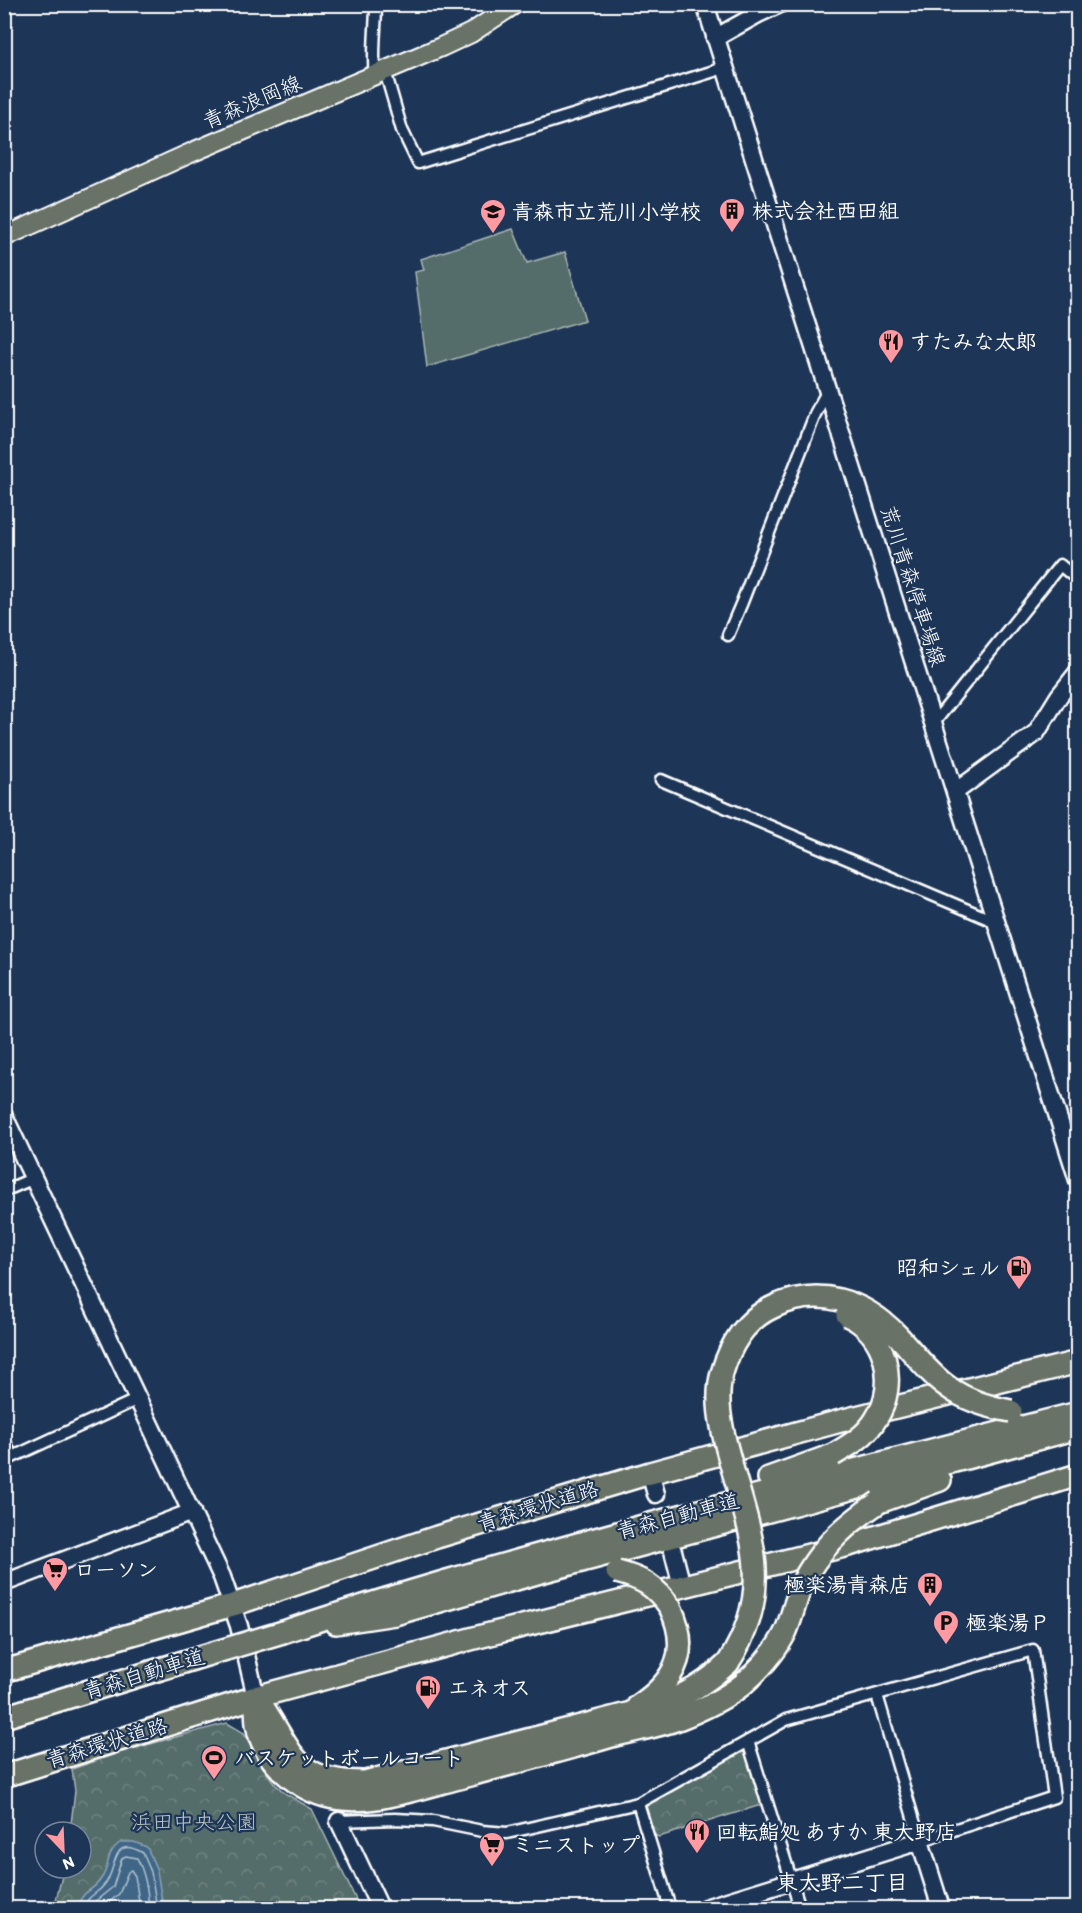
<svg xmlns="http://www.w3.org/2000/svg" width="1082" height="1913" viewBox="0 0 1082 1913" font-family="Itim,'Klee One',sans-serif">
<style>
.green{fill:#546d6a;stroke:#aab6b4;stroke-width:1.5}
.park{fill:url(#park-crowns);stroke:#aab6b4;stroke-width:1.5}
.water{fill:#3f6687;stroke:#8ca3b7;stroke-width:1.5}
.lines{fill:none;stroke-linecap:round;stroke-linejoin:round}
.shore{stroke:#b2c2cf;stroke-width:1.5}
.street-casing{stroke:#fff;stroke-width:15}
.secondary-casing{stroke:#fff;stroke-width:21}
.primary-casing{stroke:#fff;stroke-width:22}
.highway-casing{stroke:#fff;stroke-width:26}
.street{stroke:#1d3557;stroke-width:10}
.secondary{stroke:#1d3557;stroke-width:16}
.primary{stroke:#697266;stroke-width:18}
.highway{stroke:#697266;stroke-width:21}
.highway-bridge-casing{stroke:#fff;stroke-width:26;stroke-linecap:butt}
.highway-bridge{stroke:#697266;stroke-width:21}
.labels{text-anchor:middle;stroke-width:4.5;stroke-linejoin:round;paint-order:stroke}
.street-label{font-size:21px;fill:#fff;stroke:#1d3557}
.poi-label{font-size:21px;font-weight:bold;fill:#fff;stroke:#1d3557;text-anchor:start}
.park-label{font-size:21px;fill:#bbc5c3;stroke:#1d3557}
.neighbourhood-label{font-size:22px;font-weight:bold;fill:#fff;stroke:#1d3557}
</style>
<defs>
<pattern id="park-crowns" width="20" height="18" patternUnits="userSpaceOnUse" patternTransform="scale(1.5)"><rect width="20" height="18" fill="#546d6a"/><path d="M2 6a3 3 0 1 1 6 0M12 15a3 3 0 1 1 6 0" fill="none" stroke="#6e8380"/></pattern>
</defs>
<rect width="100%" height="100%" fill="#1d3557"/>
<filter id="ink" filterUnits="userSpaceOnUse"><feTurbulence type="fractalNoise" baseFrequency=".0167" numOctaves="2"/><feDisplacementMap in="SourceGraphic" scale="12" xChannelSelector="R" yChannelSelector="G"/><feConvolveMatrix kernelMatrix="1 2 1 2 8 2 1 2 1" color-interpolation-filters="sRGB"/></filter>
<g filter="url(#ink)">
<path class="green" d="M513,229L527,263L565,252L585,320L427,367L415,272L424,270L421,259Z"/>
<path class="park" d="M227,1723L244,1733L259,1762L275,1784L286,1794L312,1809L360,1908H54L64,1868H81V1832H70L75,1791L72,1769L121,1752Z
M739,1750L747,1754L761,1805L659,1837L651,1834L644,1809L646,1803Z"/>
<path class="water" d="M121,1842H134L147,1847L157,1871L163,1908H77C84,1887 92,1893 101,1879C112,1864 103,1855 121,1842Z"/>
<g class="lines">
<path class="shore" d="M84,1908C88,1894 97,1895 105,1884C118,1869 110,1834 143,1853L151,1872L157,1908
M92,1908L93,1903L113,1887L122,1858L126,1856L137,1858C145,1873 148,1891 149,1908
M102,1908L119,1894L128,1872L131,1870L135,1876L140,1908"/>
<defs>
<path id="street" d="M385,71L402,130L418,163L724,68
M375,76C372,52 376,28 376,4
M728,635L742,602L816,412L827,392
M933,724L1060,565L1078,580
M661,780L996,922
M4,1191L34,1178
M4,1440L12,1457
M4,1461L138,1399
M748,1741L800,1908
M638,1803L670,1908
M339,1821L395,1819L433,1821L482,1831L507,1833L638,1803L786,1720L1033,1650L1054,1797L920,1841L877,1695"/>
<path id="secondary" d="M705,4L1078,1180
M715,38L758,14L780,4
M955,792L1036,733L1059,696L1078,672
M4,1116L222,1577L239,1626L256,1697
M650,1473L656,1494
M673,1551L682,1586
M4,1583L192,1512
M339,1821L380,1908
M705,1908L920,1841L941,1908"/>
<path id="primary" d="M4,237L195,151L441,47L471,33L515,4"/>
<path id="highway" d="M769,1478L833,1455
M879,1502L940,1480
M336,1623L395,1614L537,1573L1078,1428
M283,1632C393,1595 505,1564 617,1533C770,1491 924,1452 1078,1413
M4,1671L233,1605L437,1537L650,1473L844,1420L1078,1362
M256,1697C256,1706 256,1715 257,1724C262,1758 294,1787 325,1796C366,1808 419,1788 459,1778C510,1764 561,1751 612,1736C634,1730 657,1727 678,1719C701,1710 723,1700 742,1685
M256,1697C293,1747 289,1783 365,1782L658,1706C685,1695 707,1683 728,1663
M638,1706C676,1681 691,1650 670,1607
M4,1717L193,1659
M4,1776L256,1697L478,1637L849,1545L1078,1475"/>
</defs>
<use href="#street" class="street-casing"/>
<use href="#secondary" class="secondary-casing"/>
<use href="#primary" class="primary-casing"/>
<use href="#highway" class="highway-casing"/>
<use href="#street" class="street"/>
<use href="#secondary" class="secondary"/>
<use href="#primary" class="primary"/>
<use href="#highway" class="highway"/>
<defs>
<path id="highway-bridge" d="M833,1455C850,1445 866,1436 876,1419C899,1383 886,1332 847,1315
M617,1572C643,1579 654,1585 670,1607
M193,1659L283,1632
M728,1663C778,1585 748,1530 727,1449C721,1425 715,1398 722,1373C730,1345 746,1319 773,1307C819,1286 863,1300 897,1335C914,1353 928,1373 948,1387C967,1401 988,1407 1011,1411
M742,1685C759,1670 776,1652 786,1631C794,1612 797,1591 807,1574C826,1542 848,1523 879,1502"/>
</defs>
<use href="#highway-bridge" class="highway-bridge-casing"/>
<use href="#highway-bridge" class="highway-bridge"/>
</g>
</g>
<defs>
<symbol id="building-pin" viewBox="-11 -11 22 30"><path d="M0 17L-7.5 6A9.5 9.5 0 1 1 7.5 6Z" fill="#ff9aa2" stroke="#1d3557"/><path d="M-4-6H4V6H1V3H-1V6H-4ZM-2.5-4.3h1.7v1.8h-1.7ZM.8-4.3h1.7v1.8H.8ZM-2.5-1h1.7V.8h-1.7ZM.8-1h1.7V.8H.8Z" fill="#111"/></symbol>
<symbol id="school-pin" viewBox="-11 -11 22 30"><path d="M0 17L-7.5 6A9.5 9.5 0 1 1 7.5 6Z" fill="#ff9aa2" stroke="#1d3557"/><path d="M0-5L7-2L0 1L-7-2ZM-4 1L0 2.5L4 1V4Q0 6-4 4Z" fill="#111"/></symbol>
<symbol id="restaurant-pin" viewBox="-11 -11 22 30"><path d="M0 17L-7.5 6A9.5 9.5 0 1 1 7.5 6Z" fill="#ff9aa2" stroke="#1d3557"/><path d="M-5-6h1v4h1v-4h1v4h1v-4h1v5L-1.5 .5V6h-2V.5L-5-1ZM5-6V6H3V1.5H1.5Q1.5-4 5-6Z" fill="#111"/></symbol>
<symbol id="fuel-pin" viewBox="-11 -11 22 30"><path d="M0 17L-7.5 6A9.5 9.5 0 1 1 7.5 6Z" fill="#ff9aa2" stroke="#1d3557"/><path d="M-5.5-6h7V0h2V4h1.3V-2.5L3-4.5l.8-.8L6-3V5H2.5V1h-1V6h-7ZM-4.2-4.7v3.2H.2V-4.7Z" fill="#111"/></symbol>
<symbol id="supermarket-pin" viewBox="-11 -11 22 30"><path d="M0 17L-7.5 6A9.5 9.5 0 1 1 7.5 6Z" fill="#ff9aa2" stroke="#1d3557"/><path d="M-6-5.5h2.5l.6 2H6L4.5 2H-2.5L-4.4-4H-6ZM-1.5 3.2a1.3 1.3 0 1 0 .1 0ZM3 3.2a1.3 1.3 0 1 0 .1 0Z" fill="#111"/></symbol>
<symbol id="parking-pin" viewBox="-11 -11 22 30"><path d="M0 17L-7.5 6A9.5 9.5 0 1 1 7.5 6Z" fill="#ff9aa2" stroke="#1d3557"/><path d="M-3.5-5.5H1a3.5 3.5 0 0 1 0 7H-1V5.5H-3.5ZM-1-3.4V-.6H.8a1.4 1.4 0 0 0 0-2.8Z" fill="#111"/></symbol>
<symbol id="stadium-pin" viewBox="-11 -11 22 30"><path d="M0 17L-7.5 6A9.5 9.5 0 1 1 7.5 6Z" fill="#ff9aa2" stroke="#1d3557"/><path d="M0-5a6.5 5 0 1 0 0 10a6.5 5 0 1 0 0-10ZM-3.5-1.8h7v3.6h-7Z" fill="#111"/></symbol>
</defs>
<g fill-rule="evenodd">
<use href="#building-pin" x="717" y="196" width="30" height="40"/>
<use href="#school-pin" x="478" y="197" width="30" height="40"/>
<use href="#restaurant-pin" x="876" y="327" width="30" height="40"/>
<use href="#fuel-pin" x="1004" y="1253" width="30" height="40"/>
<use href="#supermarket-pin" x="40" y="1555" width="30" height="40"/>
<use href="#building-pin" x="915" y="1570" width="30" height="40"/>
<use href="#parking-pin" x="931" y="1608" width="30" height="40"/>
<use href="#fuel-pin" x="413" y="1673" width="30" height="40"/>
<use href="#stadium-pin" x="199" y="1743" width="30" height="40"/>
<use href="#restaurant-pin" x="682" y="1817" width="30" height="40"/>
<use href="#supermarket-pin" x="477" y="1830" width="30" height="40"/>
</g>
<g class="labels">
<g class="street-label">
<text transform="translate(252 102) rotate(-23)" y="7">青森浪岡線</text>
<text transform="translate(913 586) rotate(72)" y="7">荒川青森停車場線</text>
<text transform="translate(538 1506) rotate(-17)" y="7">青森環状道路</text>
<text transform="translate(678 1516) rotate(-15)" y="7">青森自動車道</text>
<text transform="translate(144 1674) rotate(-17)" y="7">青森自動車道</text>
<text transform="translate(107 1743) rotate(-17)" y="7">青森環状道路</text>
</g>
<g class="poi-label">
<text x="752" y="218">株式会社西田組</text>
<text x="512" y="219">青森市立荒川小学校</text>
<text x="910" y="349">すたみな太郎</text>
<text x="1000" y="1275" text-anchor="end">昭和シェル</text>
<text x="74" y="1577">ローソン</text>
<text x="910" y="1592" text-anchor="end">極楽湯青森店</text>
<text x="966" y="1630">極楽湯Ｐ</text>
<text x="448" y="1695">エネオス</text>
<text x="234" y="1765">バスケットボールコート</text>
<text x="716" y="1839">回転鮨処 あすか 東大野店</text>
<text x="512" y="1852">ミニストップ</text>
</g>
<g class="park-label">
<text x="194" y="1829">浜田中央公園</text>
</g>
<g class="neighbourhood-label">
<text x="842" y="1890">東大野二丁目</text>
</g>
</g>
<rect width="1082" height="1913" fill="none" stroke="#1d3557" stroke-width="24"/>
<rect x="12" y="12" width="1058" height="1889" fill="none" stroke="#fff" stroke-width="2" filter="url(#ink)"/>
<g transform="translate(63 1850) rotate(157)"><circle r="28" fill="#1d3557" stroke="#77869a" stroke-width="1.5"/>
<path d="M0-4.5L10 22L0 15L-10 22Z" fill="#ff9aa2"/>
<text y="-9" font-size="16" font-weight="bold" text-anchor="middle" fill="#ffffff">N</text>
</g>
</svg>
